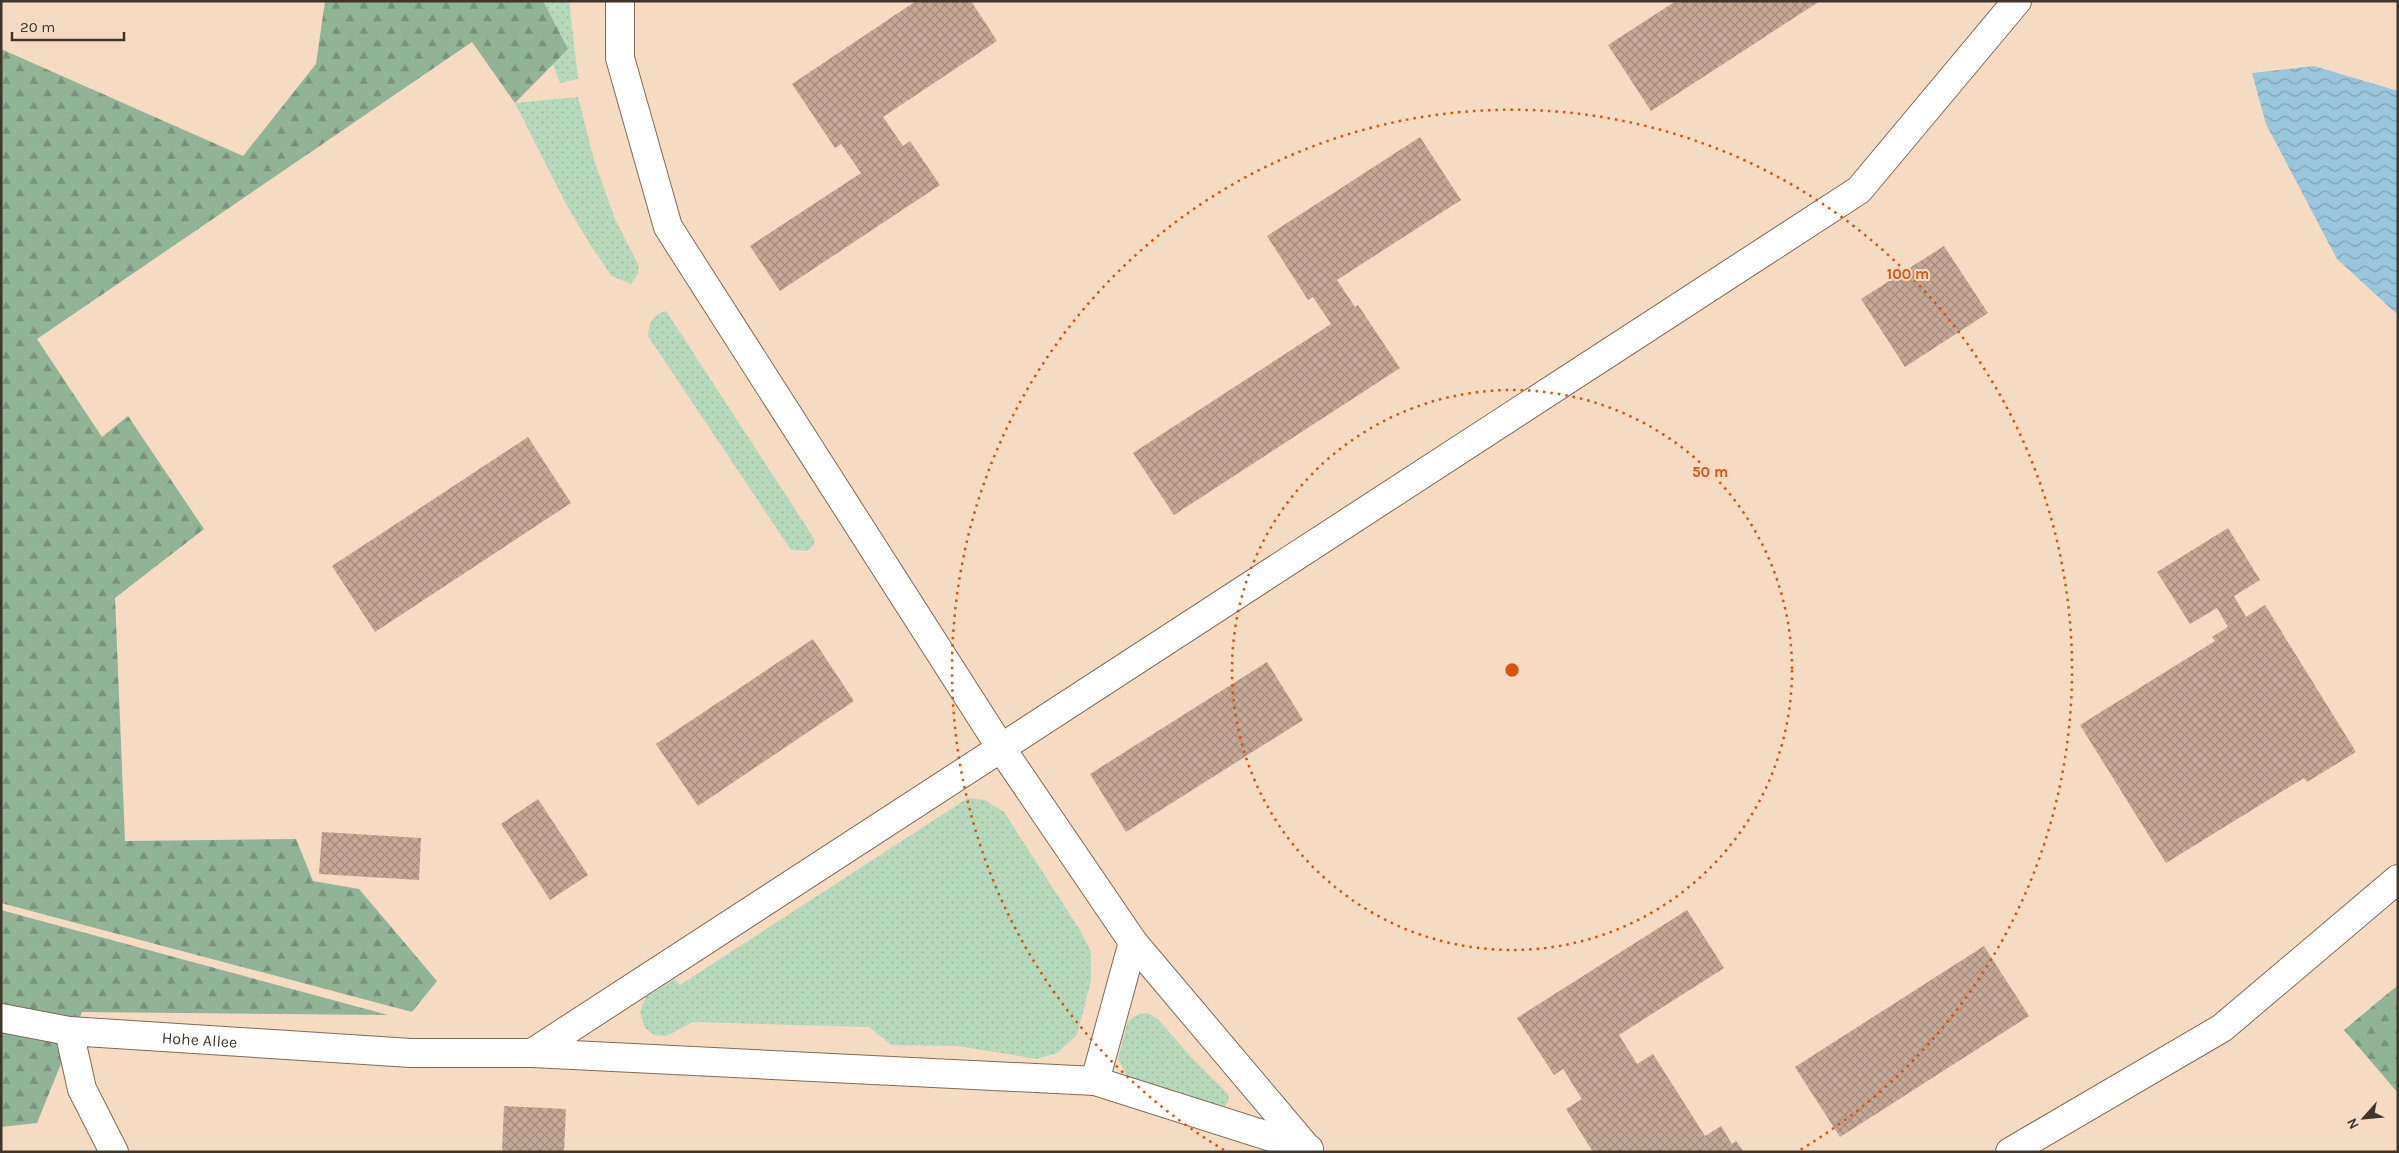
<svg xmlns="http://www.w3.org/2000/svg" width="2399" height="1153" viewBox="0 0 2399 1153" font-family="Karla,sans-serif">
<style>
.grass{fill:url(#grass-dots)}
.forest{fill:url(#forest-firs)}
.water{fill:url(#water-waves)}
.building{fill:url(#building-cross-hatch)}
.lines{fill:none;stroke-linecap:round;stroke-linejoin:round}
.minor-casing{stroke:#806a54;stroke-width:30}
.tertiary-casing{stroke:#806a54;stroke-width:30}
.minor{stroke:#fff;stroke-width:28}
.tertiary{stroke:#fff;stroke-width:28}
.ring{fill:none;stroke:#d7550f;stroke-width:2.5;stroke-dasharray:2.5 5}
.labels{text-anchor:middle;stroke-width:4;stroke-linejoin:round;paint-order:stroke}
.street-label{font-size:16px;fill:#3e352b;stroke:#f4dbc2}
.centre{fill:#d7550f;stroke:#f4dbc2;stroke-width:2.5}
.ring-label{font-size:15px;text-anchor:middle;font-weight:bold;fill:#d7550f;stroke:#f4dbc2;stroke-width:4;stroke-linejoin:round;paint-order:stroke}
</style>
<defs>
<pattern id="grass-dots" width="8" height="8" patternUnits="userSpaceOnUse" patternTransform="scale(1.25)"><rect width="8" height="8" fill="#b6d8bb"/><path d="M2 2h.1M6 6h.1" fill="none" stroke="#9ebaa1" stroke-width="1.8" stroke-linecap="round"/></pattern>
<pattern id="forest-firs" width="22" height="20" patternUnits="userSpaceOnUse" patternTransform="scale(1.25)"><rect width="22" height="20" fill="#91b396"/><path d="M5 1l3.5 6h-7zM16 11l3.5 6h-7z" fill="#78927b"/></pattern>
<pattern id="water-waves" width="16" height="10" patternUnits="userSpaceOnUse" patternTransform="scale(1.25)"><rect width="16" height="10" fill="#9ac6dc"/><path d="M0 5q4-4 8 0t8 0" fill="none" stroke="#7fa2b3"/></pattern>
<pattern id="building-cross-hatch" width="8" height="8" patternUnits="userSpaceOnUse" patternTransform="scale(1.25)"><rect width="8" height="8" fill="#c5a895"/><path d="M0 0l8 8M0 8l8-8" fill="none" stroke="#a18a7a"/></pattern>
</defs>
<rect width="100%" height="100%" fill="#f4dbc2"/>
<path class="grass" d="M543,1H569L578,79L560,83L553,64L568,49Z
M578,97L594,160L615,219L639,266L638,274L631,284L612,276L593,249L566,204L515,103Z
M666,311L815,540L813,546L807,551L791,550L648,336C649,323 653,314 666,311Z
M968,798L984,800L1004,812L1080,930L1091,952V981L1077,1035L1057,1053L1037,1059L958,1046L891,1045L869,1027L693,1022L666,1036L654,1035L645,1028L640,1012L646,997L675,979L680,985Z
M1148,1013L1159,1020L1189,1055L1228,1094L1229,1100L1225,1106L1217,1107L1127,1076L1118,1059L1128,1021L1139,1014Z"/>
<path class="forest" d="M325,1H543L568,49L515,103L472,42L37,339L102,437L128,416L204,529L115,598L125,841L296,839L313,881L359,889L437,981L412,1012L1,903V49L243,156L316,64Z
M1,910L388,1015L82,1012L37,1123L1,1127Z
M2398,985V1093L2344,1030Z"/>
<path class="water" d="M2314,66L2398,91V315L2337,259L2266,124L2252,73Z"/>
<path class="building" d="M916,1H971L997,41L883,117L903,146L910,141L940,185L780,291L750,246L861,173L841,144L835,148L792,84Z
M1676,1H1820L1651,111L1608,45Z
M1420,137L1461,200L1337,280L1355,307L1358,305L1400,368L1174,515L1133,453L1331,324L1313,297L1308,300L1267,236Z
M1944,246L1988,313L1905,367L1861,299Z
M528,437L571,503L375,632L332,566Z
M2228,528L2260,580L2234,596L2246,617L2265,605L2356,752L2307,782L2304,778L2166,863L2080,725L2215,641L2212,637L2228,627L2217,608L2190,624L2157,572Z
M813,639L854,701L698,806L656,744Z
M1267,662L1303,720L1126,832L1090,774Z
M538,799L588,875L550,900L501,824Z
M322,832L421,838L419,880L319,874Z
M1687,910L1724,968L1619,1035L1637,1064L1653,1054L1705,1136L1721,1126L1732,1144L1736,1141L1744,1152H1593L1566,1109L1582,1099L1563,1069L1554,1075L1517,1018Z
M1984,946L2029,1016L1840,1137L1795,1067Z
M504,1106L566,1109L564,1152H502Z"/>
<g class="lines">
<defs>
<g id="minor">
<path d="M620,1V58L668,227L1001,748L1133,942L1307,1148"/>
<path d="M532,1053L1095,1081L1309,1149"/>
<path d="M1095,1081L1133,942"/>
<path id="s1" d="M114,1152L82,1089L69,1031L411,1053H532L1859,190L2017,1"/>
<path d="M2010,1152L2222,1028L2398,879"/>
</g>
<path id="tertiary" d="M1,1018L69,1031"/>
</defs>
<use href="#minor" class="minor-casing"/>
<use href="#tertiary" class="tertiary-casing"/>
<use href="#minor" class="minor"/>
<use href="#tertiary" class="tertiary"/>
</g>
<g class="ring">
<circle cx="1512" cy="670" r="280"/>
<path d="M1224 1150A560 560 0 1 1 1800 1150"/>
</g>
<g class="labels">
<g class="street-label">
<text dy="6" stroke="none"><textPath href="#s1" startOffset="261">Hohe Allee</textPath></text>
</g>
</g>
<circle cx="1512" cy="670" r="8" class="centre"/>
<g class="ring-label">
<text x="1908" y="279">100 m</text>
<text x="1710" y="477">50 m</text>
</g>
<rect width="2399" height="1153" fill="none" stroke="#3e352b" stroke-width="5"/>
<g transform="translate(2364 1118) rotate(243)" stroke="#f4dbc2" stroke-width="4" paint-order="stroke">
<path d="M0-4L9 19L0 12L-9 19Z" fill="#3e352b"/>
<text y="-8" font-size="14" font-weight="bold" text-anchor="middle" fill="#3e352b">N</text>
</g>
<path d="M12 32v8h112v-8" fill="none" stroke="#3e352b" stroke-width="2.5"/>
<text x="20" y="32" font-size="15" fill="#3e352b" stroke="#f4dbc2" stroke-width="4" paint-order="stroke">20 m</text>
</svg>
